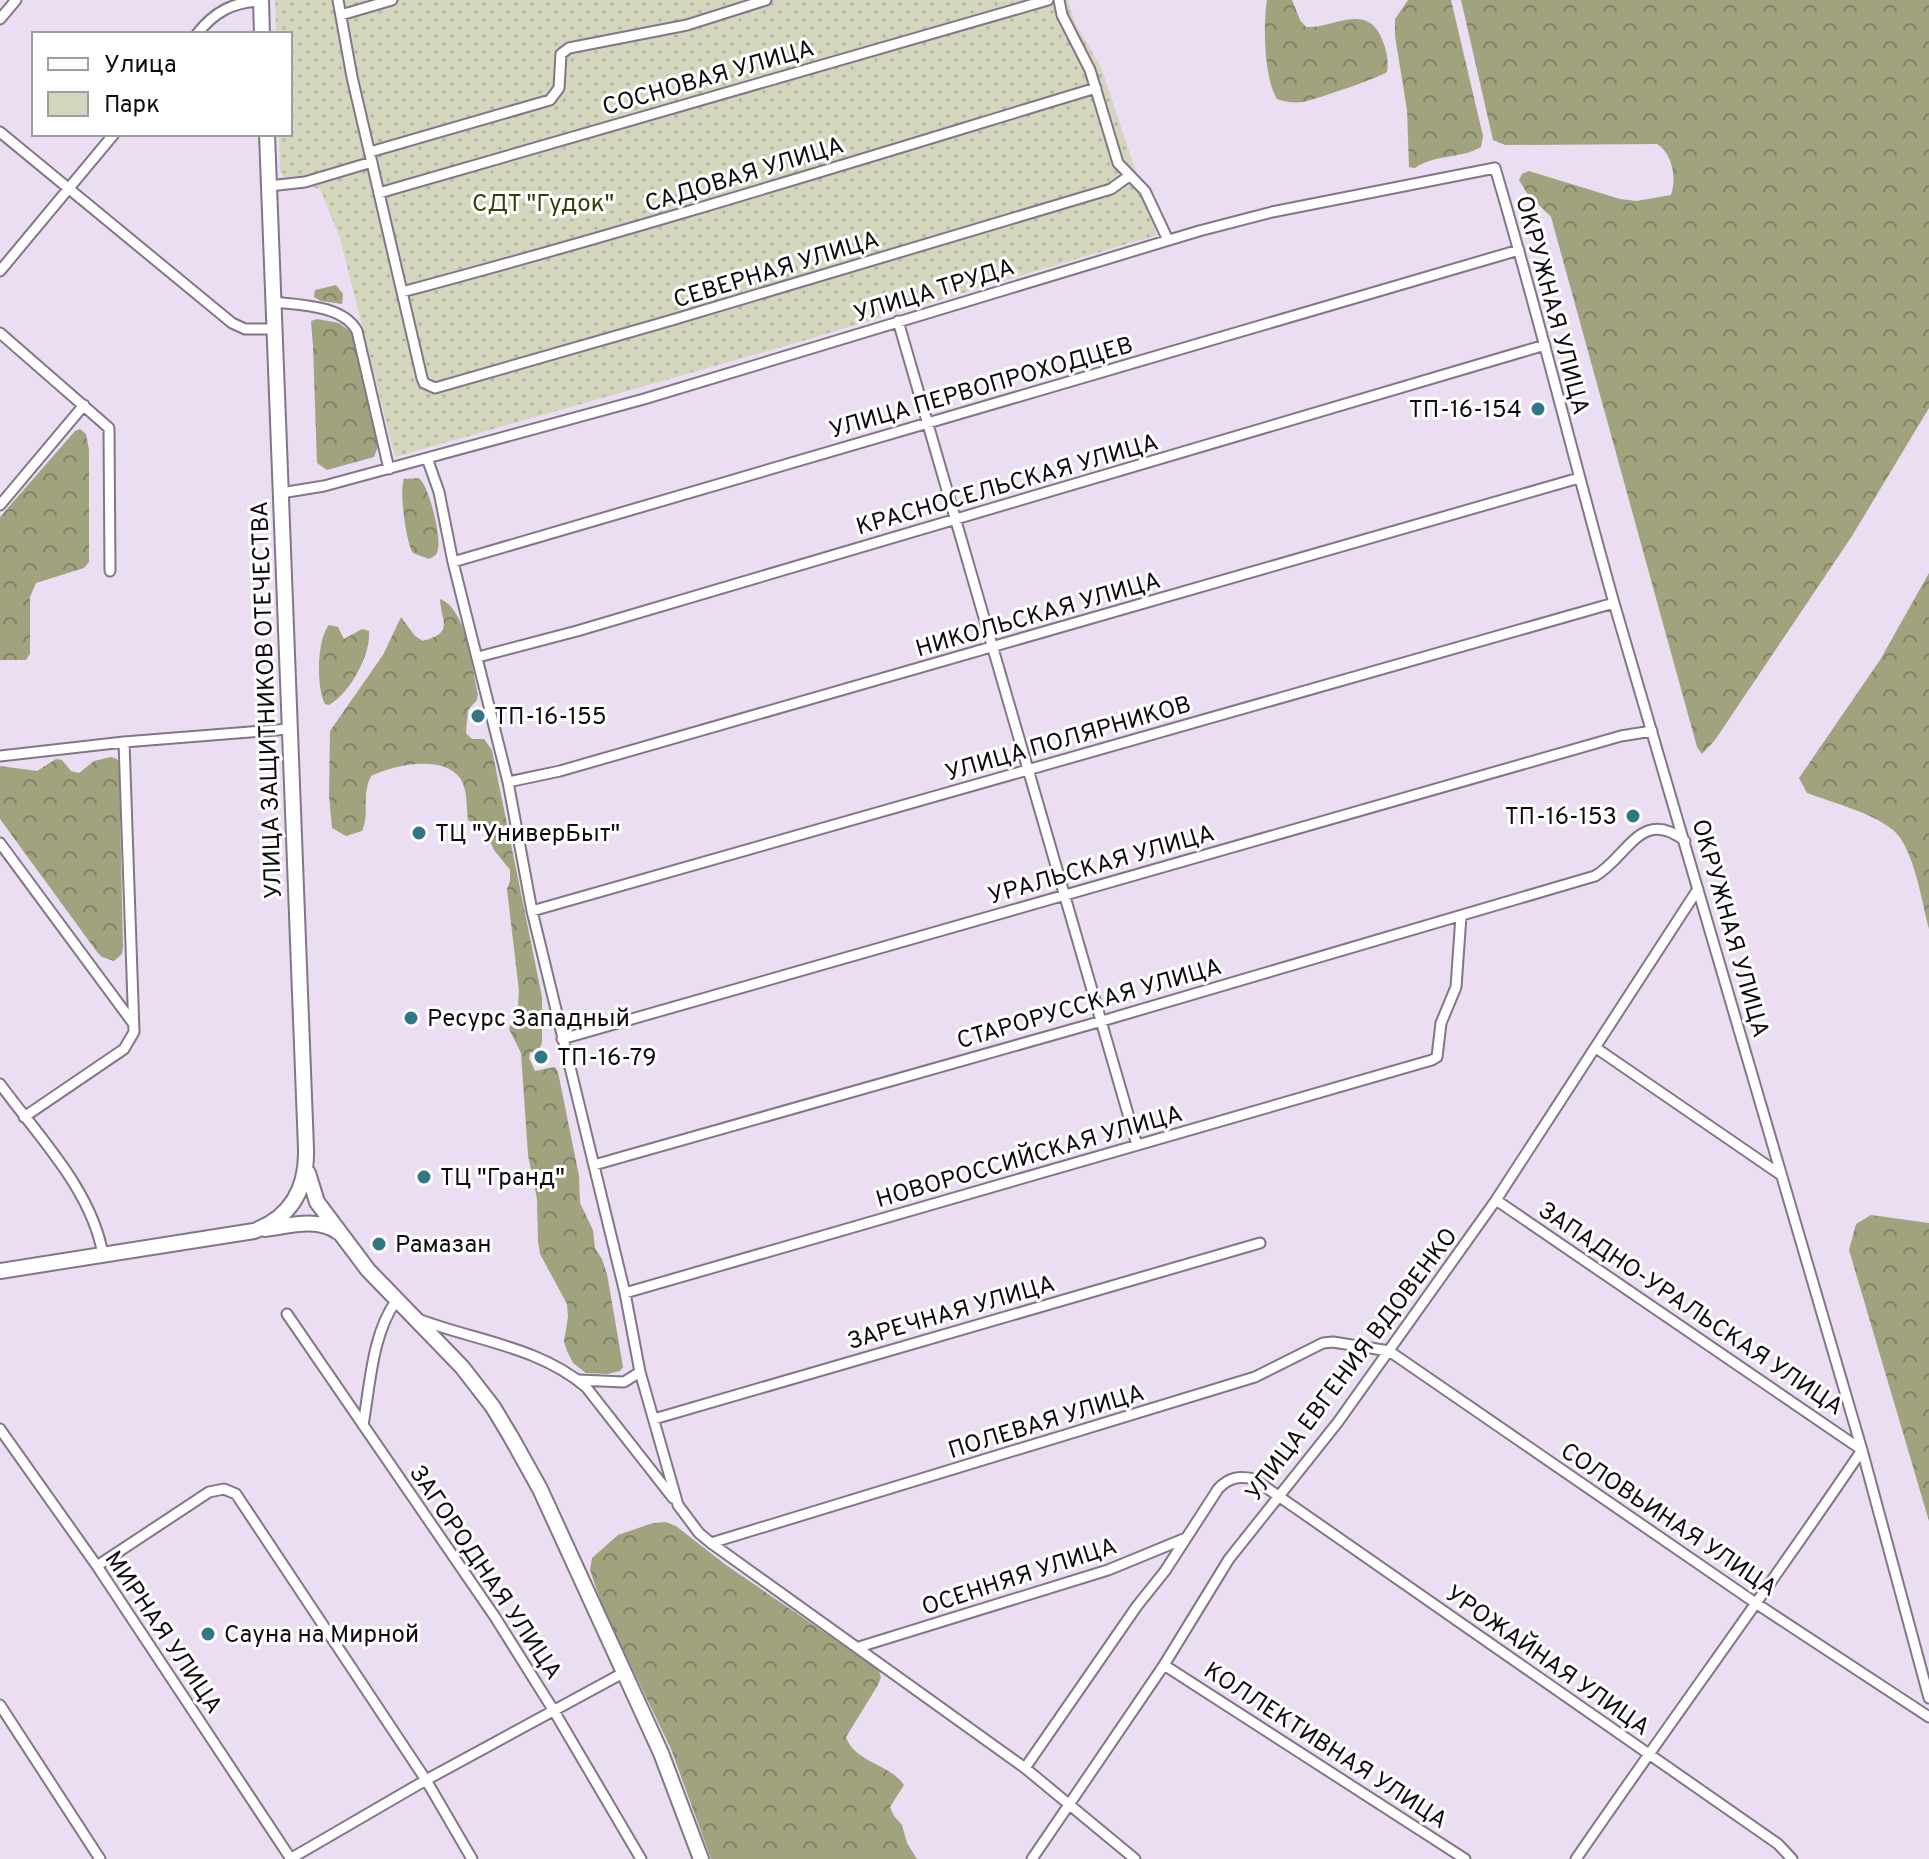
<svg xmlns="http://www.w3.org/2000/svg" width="1929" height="1859" viewBox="0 0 1929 1859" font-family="Overpass,sans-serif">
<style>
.green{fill:url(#green-dots)}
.forest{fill:url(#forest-crowns)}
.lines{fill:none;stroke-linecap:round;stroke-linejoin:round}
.street-casing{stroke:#837688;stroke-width:13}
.secondary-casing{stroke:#837688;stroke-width:18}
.street{stroke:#fff;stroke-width:9}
.secondary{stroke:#fff;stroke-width:14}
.poi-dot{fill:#317685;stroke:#fff;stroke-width:3}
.labels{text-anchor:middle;stroke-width:6;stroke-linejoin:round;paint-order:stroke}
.street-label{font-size:24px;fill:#0f0b11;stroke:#fff}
.park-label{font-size:24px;fill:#3b3c0d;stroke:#fff}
.poi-label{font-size:24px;fill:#0f0b11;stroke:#fff;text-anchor:start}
</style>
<defs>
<pattern id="green-dots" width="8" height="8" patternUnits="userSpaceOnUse" patternTransform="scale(2)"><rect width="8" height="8" fill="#d4d6bd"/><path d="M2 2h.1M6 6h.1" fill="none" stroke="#b5b6a1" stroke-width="1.8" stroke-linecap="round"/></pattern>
<pattern id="forest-crowns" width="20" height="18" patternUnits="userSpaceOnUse" patternTransform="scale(2)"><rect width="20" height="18" fill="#a0a37e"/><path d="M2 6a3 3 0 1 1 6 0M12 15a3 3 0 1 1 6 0" fill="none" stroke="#818366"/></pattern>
</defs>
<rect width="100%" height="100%" fill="#ebddf2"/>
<path class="green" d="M275,0H1068L1075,23L1101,67L1157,235L785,346L395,457L340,238L320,189L289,182L280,172L279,134H290V34H276Z"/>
<path class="forest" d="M1267,0H1292L1300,20L1306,27C1331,29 1365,3 1380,35C1386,47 1389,59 1387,72C1381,77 1314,100 1303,102C1294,103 1285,102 1277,99C1264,78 1263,25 1267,0Z
M1408,0H1451L1483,136L1481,147C1461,159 1435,154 1415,168L1409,167L1407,110L1395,36V19Z
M1461,0H1929V408L1852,536L1715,740L1702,754L1697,747L1551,217L1527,193L1519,180L1522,174L1529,171L1620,199L1636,201L1671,195C1677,178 1672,153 1657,144L1505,145L1493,140Z
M336,285L343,294L342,304L321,301L314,297L315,290Z
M317,319L339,323L351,332L378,446L374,457L327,470L317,463L313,346L311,321Z
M80,429L86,434L89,450V562L84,568L36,583L30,597V654L26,660H0V517L75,431Z
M419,478C429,486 441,535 438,549C437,556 434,556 429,559L413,553C406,543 399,489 404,479Z
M1929,573V929C1922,903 1914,847 1893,830C1871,812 1833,803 1807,793L1799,778L1880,660Z
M440,599C467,609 472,668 478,694L477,700L468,710L466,733L472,739H484L492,750L542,997V1042L540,1048L530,1053L529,1058L535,1071L555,1067L558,1072L579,1176L580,1203L593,1230L595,1248L602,1259L607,1274L621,1355L623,1367L620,1371L607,1374L586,1373L573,1363L567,1351L564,1341L568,1317L567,1304L540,1254L538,1241L537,1199L528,1155L521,1053L509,1029L518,1005L519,991L507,889L510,881V870L494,850L484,829L468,820C466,807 468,789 460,778C443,754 393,765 371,776C361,796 370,813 362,831L346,836L332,828L329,795L330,731L383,655L401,617L415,636L423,641C455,632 441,622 440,599Z
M329,625L338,627L344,639L362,629L369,631C371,655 350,693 329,705L325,704C316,689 317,638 329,625Z
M111,757L117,759L119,763L123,947L122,954L114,961L102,957L97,952L0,819V766L37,771L56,759L62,760L71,771L79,773L94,761Z
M1871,1215L1929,1223V1521L1849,1250L1856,1224Z
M666,1522L676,1526L726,1565L878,1669L881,1677L878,1685L846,1737C854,1762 890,1764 904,1785L890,1807L894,1816L902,1825L907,1843L917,1859H711L671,1749L603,1608L590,1570L592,1558L618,1535L653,1523Z"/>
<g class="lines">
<defs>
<path id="street" d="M338,0L352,77L422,378L424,383L435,388L672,320L1111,189L1129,176
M1059,0L1062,15L1090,70L1118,163L1145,191L1168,240
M341,15L392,0
M0,19L16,0
M197,34C214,12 233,2 261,1
M0,132L232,323L245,329H274
M370,152L550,100L559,88L561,54L569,48L687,25L766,0
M269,186L305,182L372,162
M379,193L1048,0
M0,271L114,134
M402,292C635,230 865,158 1096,88
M273,302C300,305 343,305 357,331L389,469
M898,321L1137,1145
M0,333L109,428L110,571
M427,458L439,492L453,562L508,782L532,911L625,1293L640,1372L678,1505L699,1533L711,1543L1025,1768L1135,1859
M281,493L324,486L644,399L1199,231L1272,212L1495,168C1538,312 1573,458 1614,603L1862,1450L1929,1698
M0,505L84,405
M453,562L1519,250
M478,657L577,631L1545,345
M0,756L124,742L289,729
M508,782L560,771L1579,478
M0,843L133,1023
M532,911L1614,603
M562,1039L1621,736L1652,731
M1596,1048L1781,1175
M0,1084C38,1136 92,1190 103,1255
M24,1117L124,1049L134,1032L124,742
M594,1165L1102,1021L1595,876C1627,858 1641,806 1685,841
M1496,1200L1862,1450C1769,1588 1670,1722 1576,1859
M625,1293L1432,1060L1437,1057L1441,1023L1456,987L1461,916
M287,1314L495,1617L554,1711L641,1859
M421,1320C477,1341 539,1347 586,1387L673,1498
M579,1380L624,1382L640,1372
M654,1419L1260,1243
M363,1425C370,1386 372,1334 396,1301
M0,1429L97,1566L291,1859
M711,1543L1255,1377L1323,1343L1333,1342L1389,1351L1757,1604L1929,1717
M97,1566L209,1492L224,1489L236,1494L426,1780L472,1859
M859,1647L1108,1570L1186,1538
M1164,1665L1465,1859
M0,1705L100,1859
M1025,1768L1137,1606L1165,1571L1218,1489C1229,1477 1239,1476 1254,1479L1778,1844L1792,1859
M290,1859L426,1780L623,1673
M1032,1859L1164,1665L1229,1559L1338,1422L1496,1200L1698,889"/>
<path id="secondary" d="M261,0L262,34
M308,1173L317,1202L368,1270L462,1367L493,1407L511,1437L540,1489L661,1753L701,1859
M265,1229C289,1226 317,1217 338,1232
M0,1271L254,1231C292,1217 307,1188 306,1149L267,134"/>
</defs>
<use href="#street" class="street-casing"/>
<use href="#secondary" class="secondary-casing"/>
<use href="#street" class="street"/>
<use href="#secondary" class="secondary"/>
</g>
<g class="poi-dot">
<circle cx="1538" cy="409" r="8"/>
<circle cx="478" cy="716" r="8"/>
<circle cx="1633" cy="816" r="8"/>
<circle cx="419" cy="833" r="8"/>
<circle cx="411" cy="1018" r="8"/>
<circle cx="541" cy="1057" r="8"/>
<circle cx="424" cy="1177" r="8"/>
<circle cx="379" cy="1244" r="8"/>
<circle cx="208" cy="1634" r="8"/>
</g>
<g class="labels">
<g class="street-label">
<text transform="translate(708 77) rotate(-16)" y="8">СОСНОВАЯ УЛИЦА</text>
<text transform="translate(744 174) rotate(-17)" y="8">САДОВАЯ УЛИЦА</text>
<text transform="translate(776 269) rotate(-17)" y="8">СЕВЕРНАЯ УЛИЦА</text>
<text transform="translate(934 290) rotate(-17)" y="8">УЛИЦА ТРУДА</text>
<text transform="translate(1553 305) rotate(75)" y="8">ОКРУЖНАЯ УЛИЦА</text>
<text transform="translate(981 387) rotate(-16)" y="8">УЛИЦА ПЕРВОПРОХОДЦЕВ</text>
<text transform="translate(1007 484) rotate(-16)" y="8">КРАСНОСЕЛЬСКАЯ УЛИЦА</text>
<text transform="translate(1038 614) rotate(-16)" y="8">НИКОЛЬСКАЯ УЛИЦА</text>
<text transform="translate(266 700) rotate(-92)" y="8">УЛИЦА ЗАЩИТНИКОВ ОТЕЧЕСТВА</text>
<text transform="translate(1068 738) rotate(-16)" y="8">УЛИЦА ПОЛЯРНИКОВ</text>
<text transform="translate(1101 864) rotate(-16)" y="8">УРАЛЬСКАЯ УЛИЦА</text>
<text transform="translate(1731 928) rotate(74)" y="8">ОКРУЖНАЯ УЛИЦА</text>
<text transform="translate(1089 1003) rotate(-16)" y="8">СТАРОРУССКАЯ УЛИЦА</text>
<text transform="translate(1029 1156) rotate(-16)" y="8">НОВОРОССИЙСКАЯ УЛИЦА</text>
<text transform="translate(1691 1308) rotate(34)" y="8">ЗАПАДНО-УРАЛЬСКАЯ УЛИЦА</text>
<text transform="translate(951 1312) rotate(-16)" y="8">ЗАРЕЧНАЯ УЛИЦА</text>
<text transform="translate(1351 1364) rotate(-53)" y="8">УЛИЦА ЕВГЕНИЯ ВДОВЕНКО</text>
<text transform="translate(1046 1421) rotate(-17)" y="8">ПОЛЕВАЯ УЛИЦА</text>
<text transform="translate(1669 1519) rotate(34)" y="8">СОЛОВЬИНАЯ УЛИЦА</text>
<text transform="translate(486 1572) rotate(56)" y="8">ЗАГОРОДНАЯ УЛИЦА</text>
<text transform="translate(1019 1576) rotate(-18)" y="8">ОСЕННЯЯ УЛИЦА</text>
<text transform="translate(164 1632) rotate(56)" y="8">МИРНАЯ УЛИЦА</text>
<text transform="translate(1548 1660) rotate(35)" y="8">УРОЖАЙНАЯ УЛИЦА</text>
<text transform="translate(1326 1745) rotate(33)" y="8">КОЛЛЕКТИВНАЯ УЛИЦА</text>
</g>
<g class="park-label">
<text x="543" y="211">СДТ "Гудок"</text>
</g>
<g class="poi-label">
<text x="1522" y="417" text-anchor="end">ТП-16-154</text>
<text x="494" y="724">ТП-16-155</text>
<text x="1617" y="824" text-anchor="end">ТП-16-153</text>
<text x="435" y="841">ТЦ "УниверБыт"</text>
<text x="427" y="1026">Ресурс Западный</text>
<text x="557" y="1065">ТП-16-79</text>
<text x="440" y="1185">ТЦ "Гранд"</text>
<text x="395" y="1252">Рамазан</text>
<text x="224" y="1642">Сауна на Мирной</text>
</g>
</g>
<rect x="32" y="32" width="260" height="104" fill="#ffffff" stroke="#9f9da0" stroke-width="2"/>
<rect x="48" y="58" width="40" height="12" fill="#ffffff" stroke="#9f9da0" stroke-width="2"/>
<text x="104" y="72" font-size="24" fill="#0f0b11">Улица</text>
<rect x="48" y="92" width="40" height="24" fill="#d4d6bd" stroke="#9f9da0" stroke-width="2"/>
<text x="104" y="112" font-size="24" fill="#0f0b11">Парк</text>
</svg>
